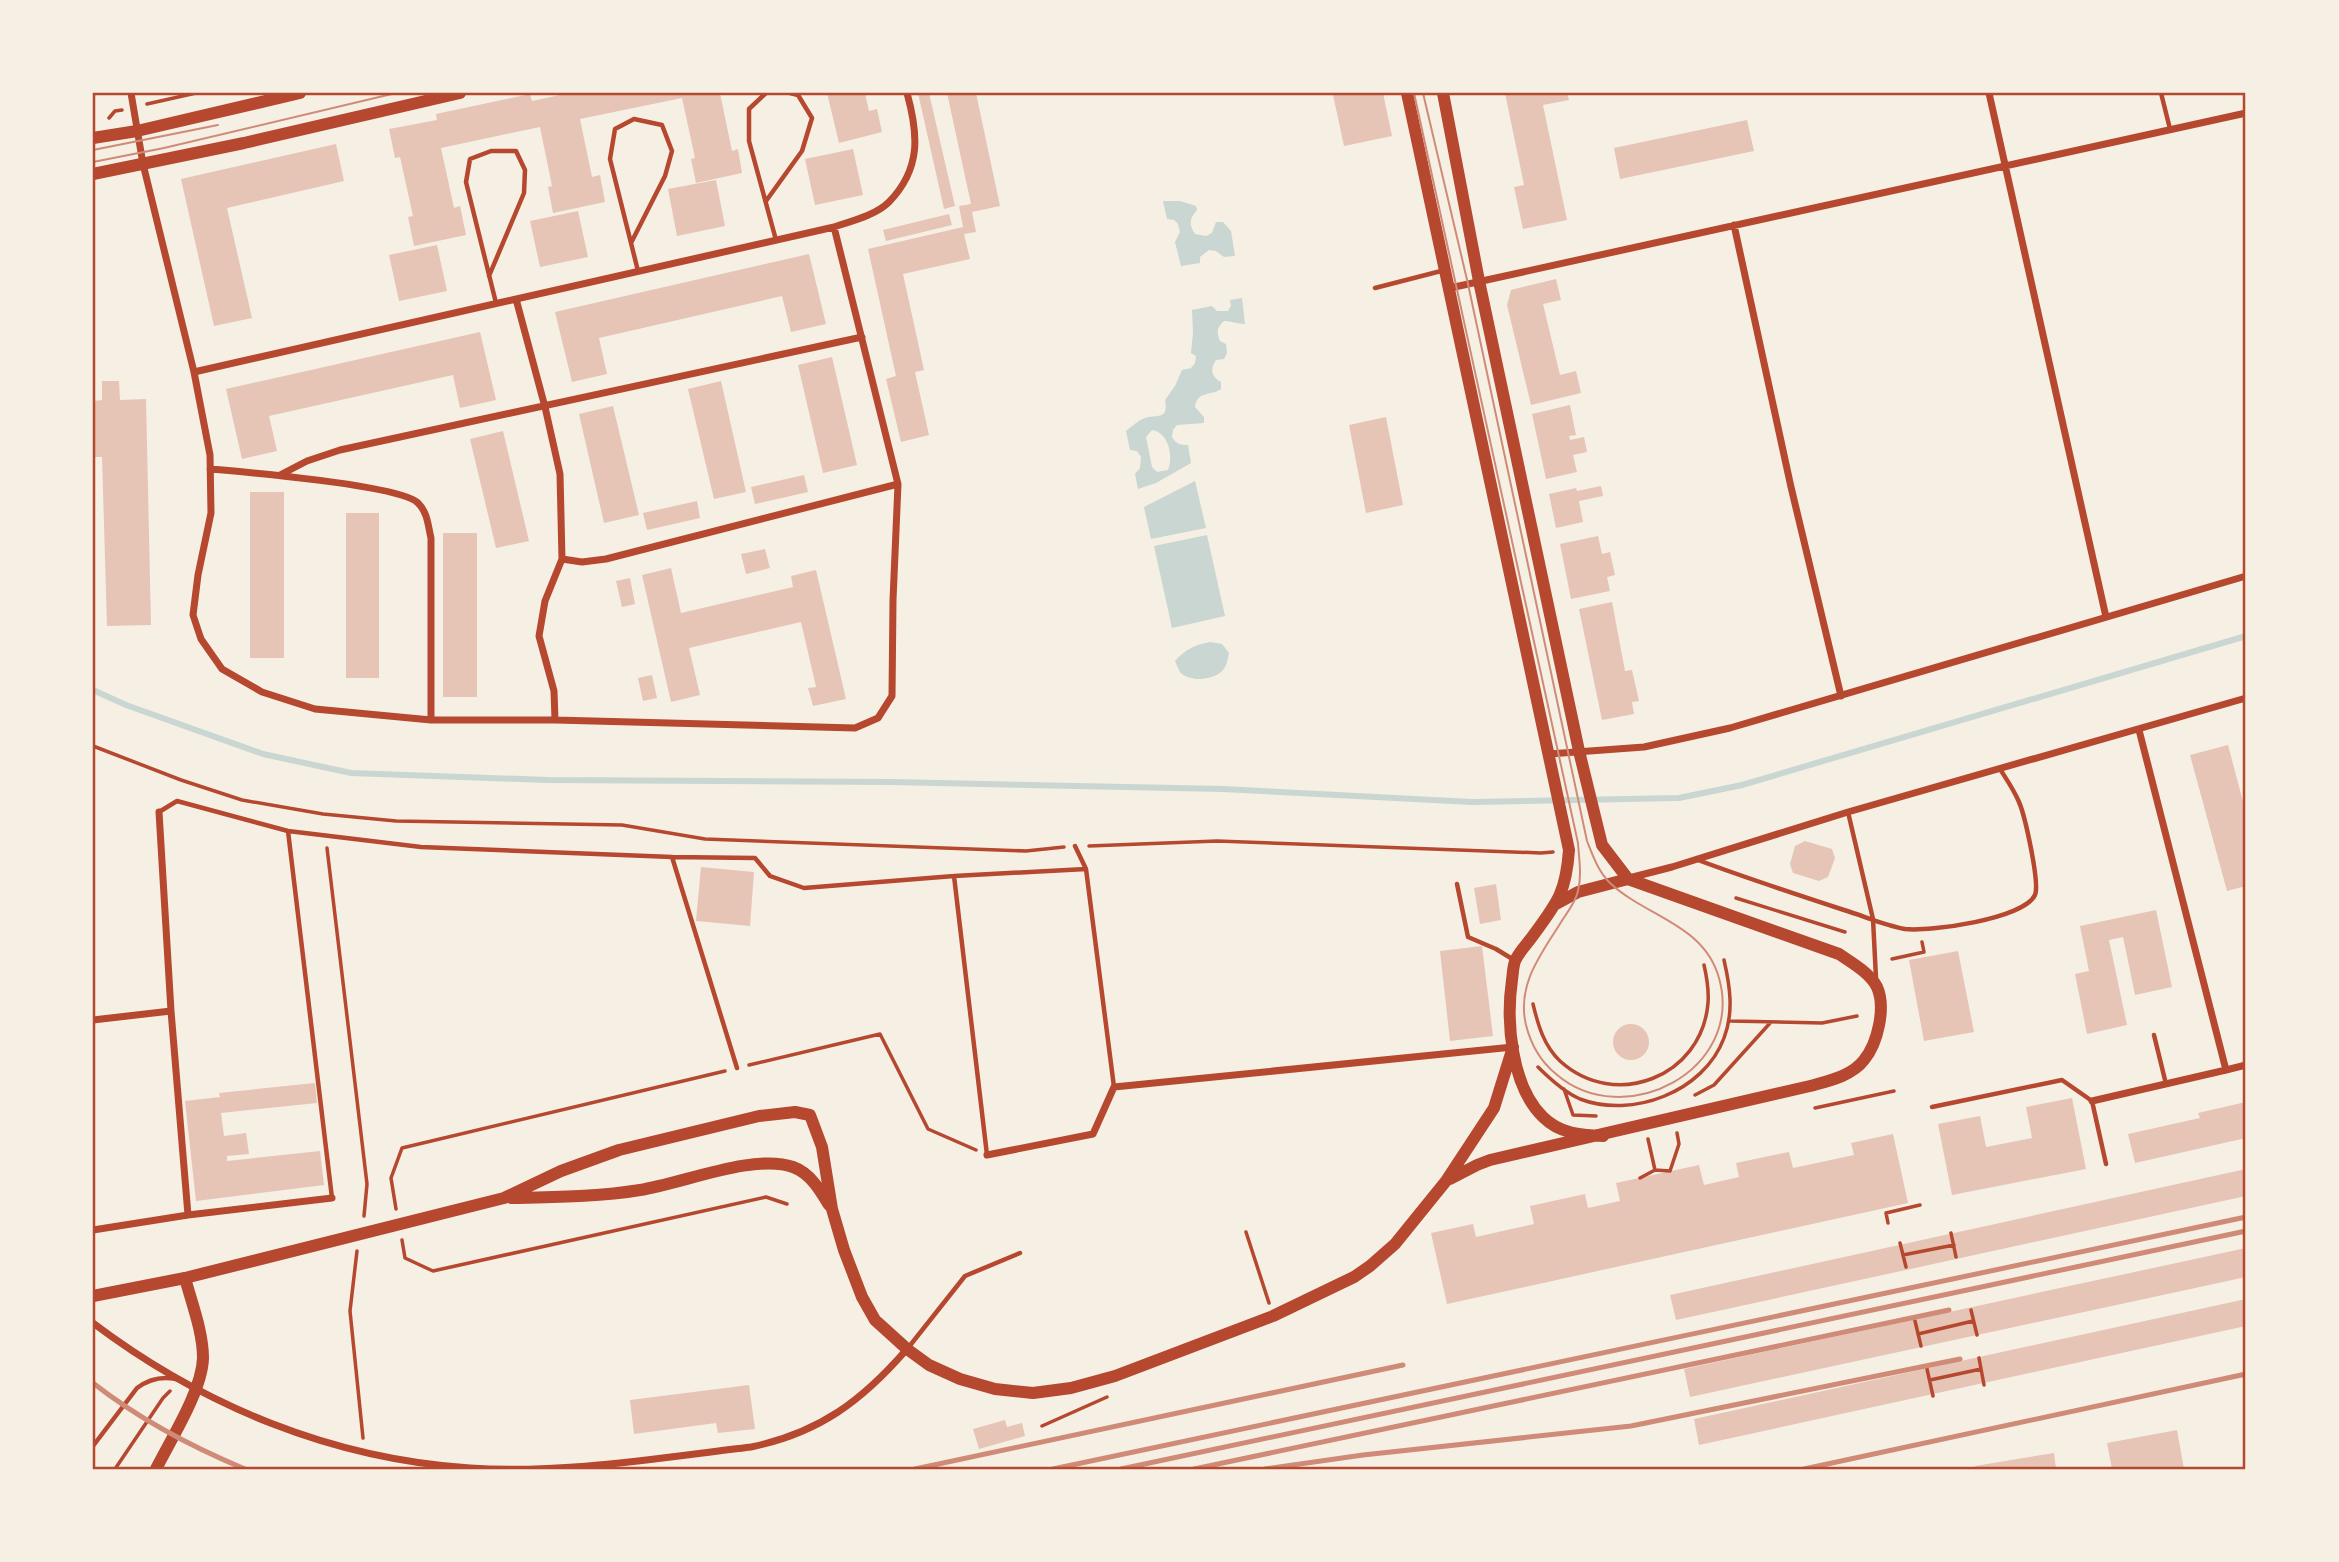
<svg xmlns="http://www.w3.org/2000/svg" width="2339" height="1562" viewBox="0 0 2339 1562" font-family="'Golos Text',sans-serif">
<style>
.water{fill:#c9d6d2;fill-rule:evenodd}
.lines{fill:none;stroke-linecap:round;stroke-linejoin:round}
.stream{stroke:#c9d6d2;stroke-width:6}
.building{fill:#e6c5b7}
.path{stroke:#b5482f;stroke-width:3.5}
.service{stroke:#b5482f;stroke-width:4.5}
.minor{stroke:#b5482f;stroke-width:7}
.tertiary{stroke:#b5482f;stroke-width:12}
.secondary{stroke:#b5482f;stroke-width:12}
.tram{stroke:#cf8b77;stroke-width:2}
.rail{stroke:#cf8b77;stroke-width:5}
.neatline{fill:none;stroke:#b5482f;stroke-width:2.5}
</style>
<rect width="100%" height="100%" fill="#f6efe4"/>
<path class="water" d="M1163,201H1180L1196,206L1197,210C1190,218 1188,224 1195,234L1206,236L1212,233L1216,222H1223L1231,231L1235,256L1224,257L1216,251L1209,250L1200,257V263L1181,266L1175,242L1180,232L1178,224L1174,220L1167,219Z
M1242,298L1245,324C1237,324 1232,321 1224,321C1217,327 1216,332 1220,341L1226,344L1227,353L1224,359L1216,360C1210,369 1211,377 1221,382V389C1210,396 1197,391 1195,407L1204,417V423L1177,425L1173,430L1172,437C1176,444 1180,445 1188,445L1191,463L1156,483L1138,489L1135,474L1140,468L1141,457L1137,451L1130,450L1126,431C1131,427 1139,420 1145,418C1156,414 1169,421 1165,400L1175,386L1182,370L1191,368L1195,363L1196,356L1191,353L1193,333L1192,310L1212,306L1217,311H1228L1231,306L1230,300ZM1152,430C1168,432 1174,456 1168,470L1157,472L1152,467L1146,437Z
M1195,481L1206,528L1151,539L1144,507Z
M1207,535L1225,616L1172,628L1154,546Z
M1210,642L1222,644L1229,653C1228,658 1227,665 1223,670C1215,680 1190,683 1180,672C1178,669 1177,665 1175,661C1186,649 1194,645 1210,642Z"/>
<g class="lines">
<path class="stream" d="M93,690L126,705L263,754L351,773L548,780L891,782L1223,789L1472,802L1679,798L1742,785L2246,636"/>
</g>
<path class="building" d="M569,93H720L732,151L738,149L742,173L696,183L691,159L695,158L682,98L580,119L592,177L600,175L605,202L553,213L548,187L552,186L540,127L441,148L454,208L460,206L466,235L414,246L408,217L413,216L400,157L395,158L389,129L437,120L436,114L530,94L532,101Z
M827,93H865L869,111L877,109L882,132L839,143Z
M918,93H929L955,206L944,209Z
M947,93H976L1000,206L972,212L976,232L964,234L970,259L903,274L924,370L915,372L929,435L901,442L886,379L896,376L868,249L963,227L959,206L971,204Z
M1343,93H1383L1392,136L1344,146L1333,95Z
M1505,93H1567L1569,100L1543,105L1567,220L1523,229L1514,187L1524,185Z
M1747,120L1754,151L1620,179L1614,148Z
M336,144L344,181L227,208L252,318L214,326L181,179Z
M853,149L863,195L815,205L805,159Z
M716,180L725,226L677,236L668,189Z
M578,211L588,257L540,267L530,221Z
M949,214L952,225L886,241L883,230Z
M437,245L447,291L399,301L389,255Z
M809,254L826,324L791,332L782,296L769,299L599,338L607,374L572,382L555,312Z
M1556,279L1561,300L1543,304L1560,375L1576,371L1581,393L1531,405L1507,305L1511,290Z
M480,332L496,400L460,408L453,375L269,416L277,451L242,459L226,389Z
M832,357L857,465L823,473L798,365Z
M102,381H119L120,400L146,399L151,625L107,626L102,457H93V401L102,400Z
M721,381L746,492L714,499L688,389Z
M1570,405L1576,435L1569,436L1570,440L1584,437L1587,452L1573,455L1577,472L1546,479L1532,414Z
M613,406L639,515L604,523L579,414Z
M1386,417L1403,505L1366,513L1349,425Z
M503,431L529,541L496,548L470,439Z
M804,475L808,492L755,504L751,487Z
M1601,486L1603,496L1579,501L1583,522L1556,528L1549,494L1576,488L1577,491Z
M250,492H284V658H250Z
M697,501L700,518L647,530L643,513Z
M346,513H379V678H346Z
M443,533H477V697H443Z
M1598,536L1602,554L1610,552L1615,575L1607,577L1610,591L1571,599L1560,544Z
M765,549L770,568L746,574L741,554Z
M671,568L681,613L793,587L791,576L816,570L846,699L813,706L808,688L816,687L801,622L689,648L700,695L671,702L642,575Z
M630,578L635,604L622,607L616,581Z
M1612,602L1625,671L1632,670L1639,701L1632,702L1634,714L1602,720L1579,609Z
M652,675L657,698L643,701L638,678Z
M2228,745L2246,813V886L2227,891L2190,755Z
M1805,841L1832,849L1835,858L1828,877L1819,881L1793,873L1790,864L1795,846Z
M701,867L754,872L750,926L696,921Z
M1496,884L1501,920L1480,924L1474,888Z
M2156,910L2172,987L2135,995L2123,937L2109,940L2127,1025L2087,1034L2075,974L2089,971L2080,926Z
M1482,946L1493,1036L1450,1041L1440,951Z
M2246,949V975L2244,968L2243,952Z
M1958,951L1974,1032L1924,1041L1909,960Z
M1613 1042a18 18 0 1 1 36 0a18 18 0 1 1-36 0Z
M315,1083L317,1103L221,1113L224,1136L246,1133L249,1154L227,1156V1161L320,1151L324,1185L196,1201L185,1101L220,1097L219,1093Z
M2072,1098L2086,1169L1952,1195L1938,1124L1980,1116L1986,1147L2032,1138L2026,1107Z
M2246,1102V1138L2135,1163L2128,1134L2200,1118L2198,1113Z
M1893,1134L1908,1203L1447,1304L1431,1233L1473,1224L1476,1237L1534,1224L1530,1206L1585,1194L1588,1208L1620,1201L1616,1183L1699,1165L1704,1185L1739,1177L1736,1163L1789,1152L1793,1168L1854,1155L1851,1143Z
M2246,1169V1196L1676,1320L1670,1295Z
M2246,1248V1277L1690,1397L1684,1369Z
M2246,1299V1326L1699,1445L1694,1419Z
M749,1385L755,1429L718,1433L716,1423L634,1434L630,1400Z
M1005,1420L1007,1427L1022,1423L1025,1436L979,1449L973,1429Z
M2177,1430L2184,1469H2112L2107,1443Z
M2054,1453L2056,1469H1976L1975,1466Z"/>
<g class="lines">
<path class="path" d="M147,104L196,93
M109,118L115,111L122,110
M93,746L181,780L242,800L323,814L396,821L622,825L705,839L1026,851L1064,847
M1089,846L1217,841L1541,853L1553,852
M327,848L367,1184L364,1216
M1736,898L1845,932
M1892,959L1924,952L1922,942
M1533,1004C1538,1025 1544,1046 1560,1061C1615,1111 1702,1077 1708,1003C1709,990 1707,978 1704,965
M1730,1021L1822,1023L1857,1016
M749,1065L880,1034L928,1129L976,1150
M1538,1067C1550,1079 1564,1092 1580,1099C1632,1119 1704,1092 1724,1038C1734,1012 1730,986 1724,960
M1564,1089L1573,1115L1596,1116
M1695,1095L1714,1085L1771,1022
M1815,1108L1894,1091
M1648,1139L1655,1170
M1640,1178L1655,1170L1670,1171L1679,1144L1677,1133
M396,1209L391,1178L402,1148L725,1071
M1888,1223L1886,1213L1920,1205
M1246,1232L1269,1303
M1951,1233L1956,1257
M402,1240L405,1258L433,1271L766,1197L787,1204
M1900,1243L1906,1267
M357,1251L350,1311L363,1438
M1903,1255L1954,1245
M1971,1310L1977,1335
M1915,1321L1921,1346
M1918,1334L1973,1321
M1979,1358L1984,1385
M1927,1369L1933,1396
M1930,1380L1981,1369
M1042,1426L1107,1397
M115,1469L163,1398L170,1391"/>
<path class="service" d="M766,93L749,109V141L776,240
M2161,93L2170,129
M766,201L802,151L812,118L798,95L790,93
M631,243L665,176L672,151L662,125L634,119L615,129L610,159L638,271
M489,276L524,193L525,170L516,151H491L470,159L466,182L496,303
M1375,288L1445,270
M159,812L177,801L288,831L421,847L672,857L755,858L770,876L804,888L954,876L1086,869
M1848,812L1873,919L1876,978
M288,831L332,1198
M1075,846L1086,869L1114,1087
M672,857L737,1068
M1698,860C1746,878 1795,894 1844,910C1864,916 1884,925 1905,929C1929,932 2024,919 2035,895C2040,883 2025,816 2019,802C2014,790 2007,780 2000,769
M954,876L987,1155
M1457,884L1468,937L1496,949L1514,960
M2154,1035L2166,1084
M1932,1107L2062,1080L2092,1101L2106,1164
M908,1348L965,1276L1020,1253
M93,1446L137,1388C149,1379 161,1376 176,1379"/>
<path class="minor" d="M131,93L143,164L194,372L210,455L211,513L198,575L193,615L201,639L222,669L262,692L315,709L431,720H555L855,728L878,718L892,696L893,600L898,484L834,227
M1989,93L2106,617
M1734,225L1791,487L1841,696
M1450,288L2246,113
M516,299L545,407L560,474L562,559L545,601L539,636L554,691L555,720
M194,372L834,227C852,221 876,215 889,202C922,168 918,133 907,93
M210,469C243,472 400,485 418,503C428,513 428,526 431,538V720
M280,475L307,461L340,450L862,337
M562,559L582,562L606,559L898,484
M2139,730L2226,1070L2246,1065
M1549,754L1644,747L1730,728L2246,576
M159,812L171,1011L188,1215
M1629,878L1672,867L1848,812L2246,698
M93,1020L171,1011
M2092,1101L2226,1070
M987,1155L1093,1134L1114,1087L1513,1047
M93,1230L188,1215L332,1198
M93,1323C203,1406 332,1459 470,1468C563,1474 658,1458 751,1447C819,1433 862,1401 907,1349"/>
<path class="tertiary" d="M1407,93L1569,850C1566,893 1557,903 1532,937C1527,944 1520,951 1516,959C1513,964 1513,973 1512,980C1506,1021 1511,1086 1543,1117C1560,1134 1581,1135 1603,1136
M1443,93L1479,281L1579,751L1602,845L1628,879
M93,138L137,131L300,93
M93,174L244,143L460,93
M1450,1179L1477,1165L1490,1160L1810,1086C1828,1081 1852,1076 1864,1060C1878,1043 1886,1007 1877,987C1870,973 1851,962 1839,954L1628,879L1578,892L1556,904
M511,1198C554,1197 598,1197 640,1190C681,1184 754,1153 793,1167C810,1173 820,1190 829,1205
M185,1278L504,1198L561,1171L619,1150L759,1116L795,1112L810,1115L822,1147L832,1209L844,1250L862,1297L875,1320L907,1349L929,1365L960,1379L995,1389L1033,1393L1071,1388L1115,1376L1273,1316L1354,1277L1370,1266L1395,1244L1446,1181L1494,1108L1513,1047"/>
<path class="secondary" d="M93,1296L185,1278C192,1304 203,1332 203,1358C202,1391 171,1439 156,1469"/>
<path class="tram" d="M1414,93L1578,843C1579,859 1582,875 1578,891C1576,901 1569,910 1563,919C1543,952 1516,983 1526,1025C1531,1045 1540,1061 1556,1074C1624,1133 1745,1070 1719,978C1704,924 1646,917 1610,883C1598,871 1593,856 1587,841L1468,284L1423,93
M93,150L218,125
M93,162L164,148L396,93"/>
<path class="rail" d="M93,1383C139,1419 192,1447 245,1469
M915,1469L1403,1365
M1053,1469L2246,1217
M1121,1469L2246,1231
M1194,1469L1949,1310
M1265,1469L1363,1455L1631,1426L1960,1359
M1804,1469L2246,1374"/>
</g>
<rect width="2339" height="1562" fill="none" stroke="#f6efe4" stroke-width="189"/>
<rect x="94" y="94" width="2150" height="1374" class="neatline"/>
</svg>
